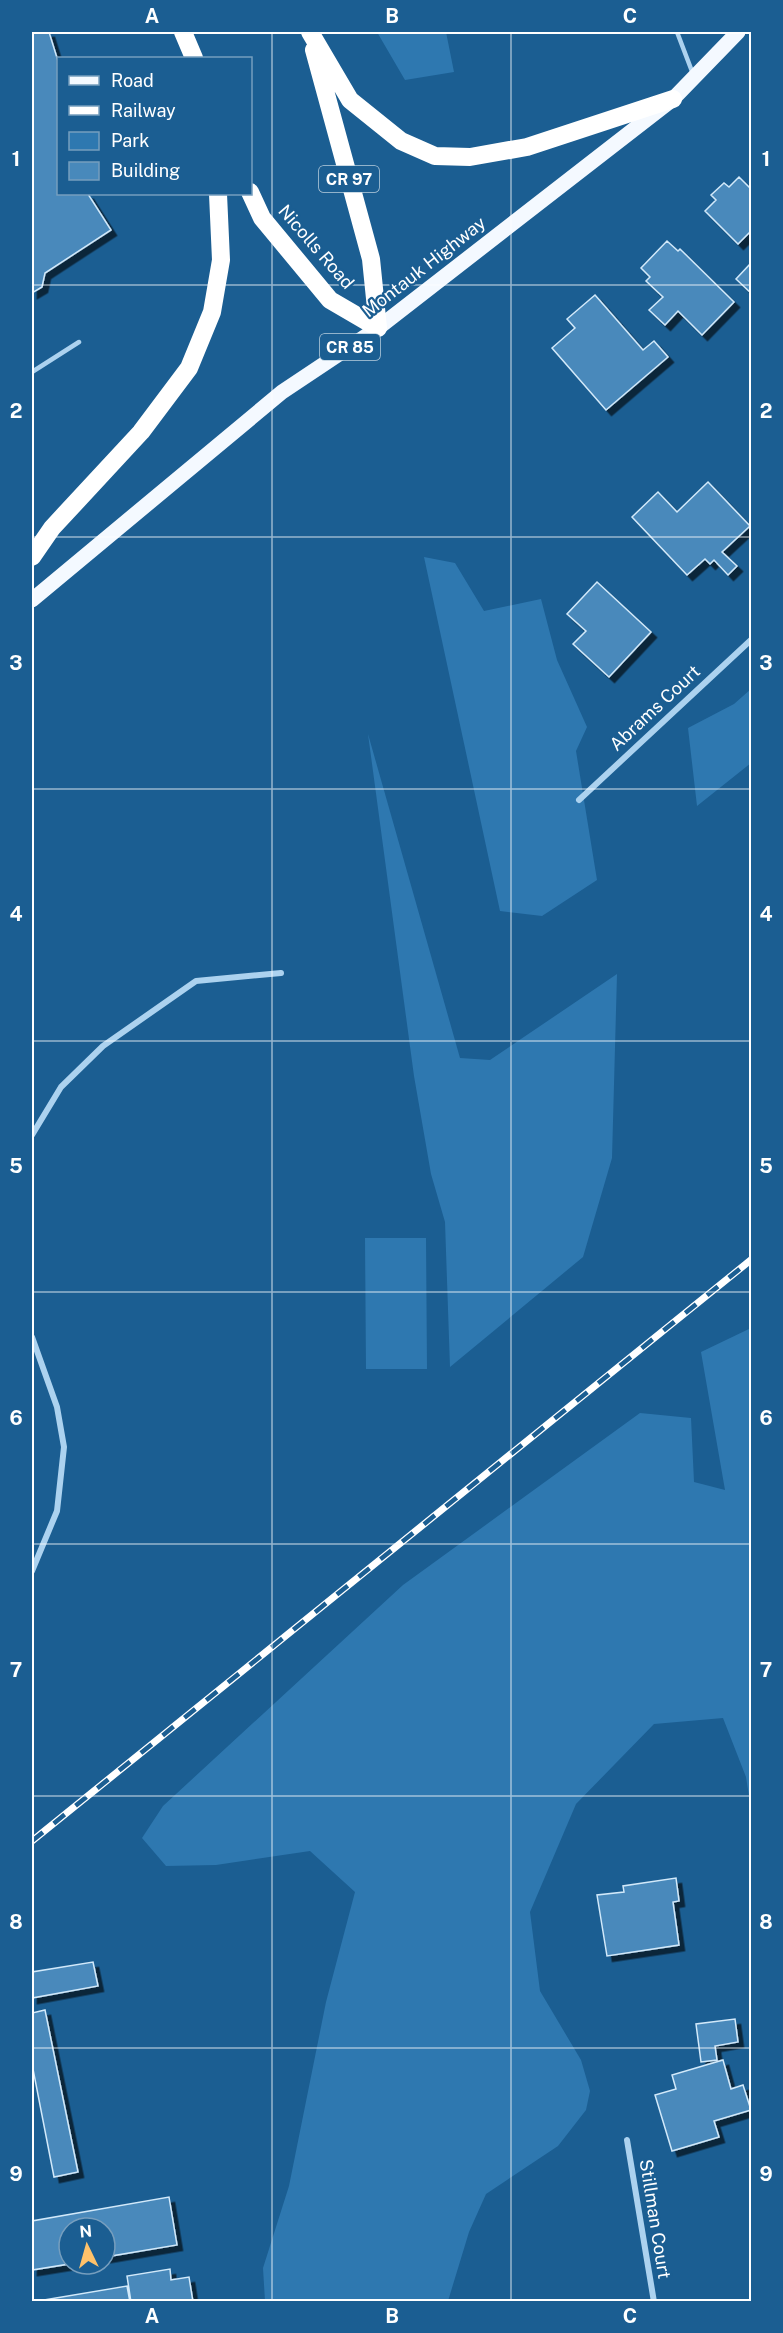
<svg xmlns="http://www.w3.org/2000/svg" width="783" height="2333" viewBox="0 0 783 2333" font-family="'Public Sans',sans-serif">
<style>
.green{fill:#2e78b0}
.building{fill:#4889bb;stroke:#d2e9fa;stroke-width:1.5;filter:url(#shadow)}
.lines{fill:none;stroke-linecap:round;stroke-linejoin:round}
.lane{stroke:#acd2ef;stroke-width:4.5}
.street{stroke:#acd2ef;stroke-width:6}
.primary{stroke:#f4f9ff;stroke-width:15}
.highway{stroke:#fff;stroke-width:18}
.rail-casing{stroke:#fff;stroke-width:7}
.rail{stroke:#1b5e92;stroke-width:4.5;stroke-dasharray:14;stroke-linecap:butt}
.grid{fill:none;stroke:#fff;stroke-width:1.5;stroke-opacity:0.55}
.labels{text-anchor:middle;stroke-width:4.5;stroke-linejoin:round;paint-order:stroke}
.shield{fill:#1b5e92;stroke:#bbcfde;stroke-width:1.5}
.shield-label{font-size:16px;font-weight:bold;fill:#fff}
.street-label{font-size:18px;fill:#fff;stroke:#1b5e92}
.neatline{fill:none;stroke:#fff;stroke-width:2}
.grid-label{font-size:20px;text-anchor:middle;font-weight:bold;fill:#fff}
</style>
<defs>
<filter id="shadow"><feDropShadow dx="5.5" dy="5.5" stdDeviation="0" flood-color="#0009"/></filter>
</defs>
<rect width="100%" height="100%" fill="#1b5e92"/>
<path class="green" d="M377,32H446L454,72L405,80Z
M424,557L455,563L484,611L541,599L557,660L587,727L576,751L597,880L542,916L500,911Z
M751,689V763L697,806L688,728L734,704Z
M368,734L460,1058L490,1060L617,974L612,1158L583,1257L450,1367L445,1222L431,1174L414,1076Z
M365,1238H426L427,1369H366Z
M751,1328V1809L746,1777L723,1718L654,1724L576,1804L530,1912L540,1991L581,2060L590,2091L586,2110L558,2146L486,2194L469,2232L448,2301H265L263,2268L289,2186L326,2002L355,1892L310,1851L216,1865L166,1866L142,1838L163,1806L403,1585L640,1413L691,1418L694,1482L725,1490L701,1352Z"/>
<path class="building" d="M32,32H49L58,61V194H88L111,230L45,273L42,287L32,293Z
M739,177L752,190V230L738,244L705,211L716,200L711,195L724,183L729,187Z
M667,241L678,251L680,249L734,302L702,335L678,311L665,325L649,310L663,297L646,281L650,277L641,268Z
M752,262V294L736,279Z
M595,295L643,350L654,341L668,357L606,410L552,348L575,328L567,319Z
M708,482L750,526L722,552L737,566L728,575L714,560L710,564L705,559L687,575L632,517L658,492L677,512Z
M597,582L651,632L609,677L573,644L586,631L567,614Z
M676,1878L679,1901L673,1902L679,1945L607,1956L597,1895L624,1892L623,1886Z
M93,1962L98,1986L32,1998V1972Z
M45,2010L78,2172L54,2177L32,2064V2013Z
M735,2019L738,2042L715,2046L717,2060L701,2062L696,2024Z
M723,2060L731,2089L743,2085L751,2110L714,2121L719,2137L672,2151L655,2095L676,2089L672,2075Z
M169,2197L177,2245L105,2257V2228H69V2264L32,2270V2221Z
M170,2269L171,2280L189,2277L193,2302H131L127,2276Z
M127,2286L130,2302H32Z"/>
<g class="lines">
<path class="lane" d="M677,32L693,74
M32,372L79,342"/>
<path class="street" d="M579,800L752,639
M32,1135L61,1087L103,1046L196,981L281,973
M32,1337L57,1407L64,1447L57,1511L32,1571
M627,2140L654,2302"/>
<path class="primary" d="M32,600L282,392L378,328L673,99L738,32"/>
<path class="highway" d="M183,32L194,58
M310,32L350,100L401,141L435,156L470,157L527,147L673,99
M314,50L371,259L378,328
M250,192L262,218L330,300L378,328
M32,557L52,528L141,432L189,368L212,312L221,260L218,194"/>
<defs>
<path id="rail" d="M32,1841L752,1259"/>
</defs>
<use href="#rail" class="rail-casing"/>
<use href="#rail" class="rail"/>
</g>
<path class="grid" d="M272,32V2302M511,32V2302M32,285H752M32,537H752M32,789H752M32,1041H752M32,1292H752M32,1544H752M32,1796H752M32,2048H752"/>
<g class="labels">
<g class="shield">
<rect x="319" y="166" width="60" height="26" rx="4.5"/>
<rect x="320" y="334" width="60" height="26" rx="4.5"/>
</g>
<g class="shield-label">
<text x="349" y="185">CR 97</text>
<text x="350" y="353">CR 85</text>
</g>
<g class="street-label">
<text transform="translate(316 247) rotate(49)" y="6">Nicolls Road</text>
<text transform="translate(424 267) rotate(-38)" y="6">Montauk Highway</text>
<text transform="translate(655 708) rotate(-43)" y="6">Abrams Court</text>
<text transform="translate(655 2219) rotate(81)" y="6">Stillman Court</text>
</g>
</g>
<rect width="783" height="2333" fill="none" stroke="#1b5e92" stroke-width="66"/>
<rect x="57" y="57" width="195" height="138" fill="#1b5e92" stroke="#769ebe" stroke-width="1.5"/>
<rect x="69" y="76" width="30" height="9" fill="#f4f9ff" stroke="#769ebe" stroke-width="1.5"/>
<text x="111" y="87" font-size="18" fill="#ffffff">Road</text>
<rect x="69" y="106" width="30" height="9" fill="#ffffff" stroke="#769ebe" stroke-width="1.5"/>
<text x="111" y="117" font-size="18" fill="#ffffff">Railway</text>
<rect x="69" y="132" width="30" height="18" fill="#2e78b0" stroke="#769ebe" stroke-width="1.5"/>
<text x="111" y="147" font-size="18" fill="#ffffff">Park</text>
<rect x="69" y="162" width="30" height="18" fill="#4889bb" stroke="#769ebe" stroke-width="1.5"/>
<text x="111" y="177" font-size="18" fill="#ffffff">Building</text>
<g transform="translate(87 2246) rotate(355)"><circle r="28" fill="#1b5e92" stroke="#769ebe" stroke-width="1.5"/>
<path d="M0-4.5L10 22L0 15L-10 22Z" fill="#ffc26a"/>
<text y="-9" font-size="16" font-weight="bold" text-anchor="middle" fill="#ffffff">N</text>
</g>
<rect x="33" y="33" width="717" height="2267" class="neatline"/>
<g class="grid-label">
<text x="152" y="23">A</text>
<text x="392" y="23">B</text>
<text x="630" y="23">C</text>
<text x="16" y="166">1</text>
<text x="766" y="166">1</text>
<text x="16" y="418">2</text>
<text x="766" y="418">2</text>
<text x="16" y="670">3</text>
<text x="766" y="670">3</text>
<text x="16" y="921">4</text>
<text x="766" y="921">4</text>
<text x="16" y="1173">5</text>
<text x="766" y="1173">5</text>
<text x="16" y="1425">6</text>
<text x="766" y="1425">6</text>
<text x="16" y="1677">7</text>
<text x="766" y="1677">7</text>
<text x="16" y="1929">8</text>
<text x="766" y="1929">8</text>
<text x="16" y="2181">9</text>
<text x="766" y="2181">9</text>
<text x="152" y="2323">A</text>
<text x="392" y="2323">B</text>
<text x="630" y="2323">C</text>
</g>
</svg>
